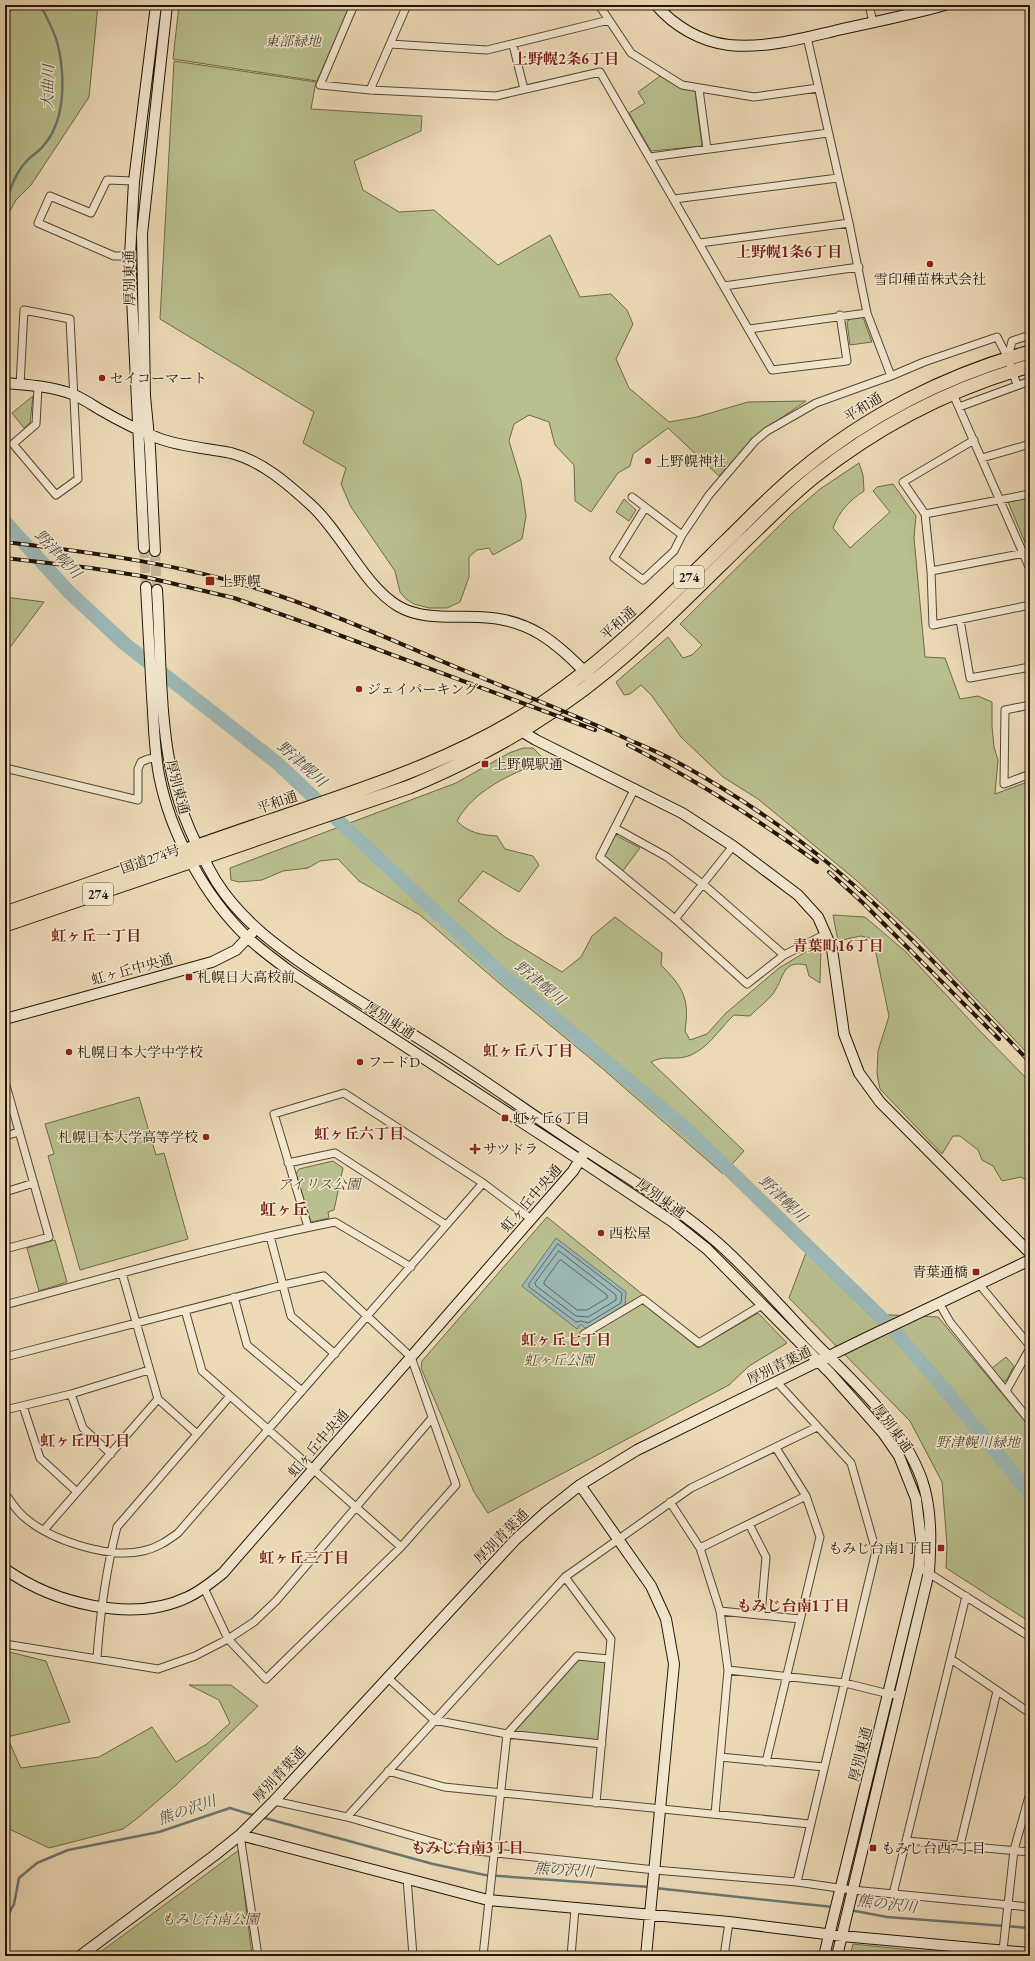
<svg xmlns="http://www.w3.org/2000/svg" width="1035" height="1961" viewBox="0 0 1035 1961" font-family="'EB Garamond','Noto Serif JP',serif">
<style>
.green{fill:#b9bf8d;stroke:#6e6a4b}
.water{fill:#9cb8b7;stroke:#6c7771}
.lines{fill:none;stroke-linecap:round;stroke-linejoin:round}
.shore{stroke:#606760;stroke-width:1}
.stream{stroke:#6c7771;stroke-width:2.5}
.river{stroke:#9cb8b7;stroke-width:14}
.secondary-tunnel{stroke:#c4b393;stroke-width:10;stroke-dasharray:10 5;stroke-linecap:butt}
.street-casing{stroke:#554734;stroke-width:9}
.secondary-casing{stroke:#231609;stroke-width:12}
.highway-casing{stroke:#231609;stroke-width:15}
.street{stroke:#f3e7d0;stroke-width:7}
.secondary{stroke:#f3e7d0;stroke-width:10}
.highway{stroke:#ecdab6;stroke-width:13}
.rail-casing{stroke:#231609;stroke-width:4}
.rail{stroke:#f3e7d0;stroke-width:2.5;stroke-dasharray:8;stroke-linecap:butt}
.poi-dot{fill:#8f2418;stroke:#f3e7d0;stroke-width:1.5}
.labels{text-anchor:middle;stroke-width:3;stroke-linejoin:round;paint-order:stroke}
.shield{fill:#f3e7d0;stroke:#615545;stroke-width:1}
.shield-label{font-size:13px;font-weight:bold;fill:#231609}
.park-label{font-size:14px;font-style:italic;fill:#504931;stroke:#f3e7d0}
.street-label{font-size:14px;fill:#231609;stroke:#f3e7d0}
.poi-label{font-size:14px;fill:#231609;stroke:#f3e7d0;text-anchor:start}
.neighbourhood-label{font-size:15px;font-weight:bold;fill:#7a1f14;stroke:#f3e7d0}
.water-label{font-size:15px;font-style:italic;fill:#4d4f46;stroke:#f3e7d0}
.quarter-label{font-size:16px;font-weight:bold;fill:#7a1f14;stroke:#f3e7d0}
</style>
<rect width="100%" height="100%" fill="#ecdab6"/>
<filter id="stains"><feTurbulence type="fractalNoise" baseFrequency=".005" numOctaves="4"/><feColorMatrix values="0 0 0 0 .2 0 0 0 0 .09 0 0 0 0 .02 0 0 0 .5 -.17"/></filter>
<radialGradient id="worn" r=".72"><stop offset=".6" stop-color="#630" stop-opacity="0"/><stop offset="1" stop-color="#630" stop-opacity=".3"/></radialGradient>
<path class="green" d="M5,5H98L89,97L31,185L16,200L5,220Z
M179,5H351L317,81L173,59Z
M174,61L316,82L311,109L422,116L421,131L354,161L363,190L399,212L434,210L498,265L550,235L580,297L611,294L627,310L633,324L616,359L629,388L669,422L697,417L748,402L806,401L756,435L719,476L668,428L633,454L630,466L618,473L591,512L575,501L574,465L555,445L549,422L529,415L514,424L509,441L521,481L526,516L522,539L493,555L489,548L477,550L469,557V577L460,602L447,608H429L414,604L406,599L400,592L395,571L351,507L341,484L346,468L303,443L314,412L160,319Z
M660,76L680,88L695,91L702,146L651,151L629,113L645,103L638,92Z
M861,316L864,320L872,342L850,345L847,322L850,319Z
M33,396L30,423L24,428L12,413Z
M859,463L863,475L864,491C850,500 839,511 833,528L850,548L890,512L873,491L877,487L893,484L916,516L914,538L925,657L945,658L960,699L978,696L992,702V726L994,747L998,760L995,794L1030,781V1056L918,938L856,880L758,799L723,777L681,737L652,696L641,685L630,694L624,695L616,682L668,637L683,658L692,655L702,645L680,624L790,515L820,489Z
M1030,498V547L1028,548L1026,545L1008,502Z
M624,499L636,510L629,521L616,512Z
M5,597L44,602L5,654Z
M523,748H533L542,757L540,763C510,774 473,791 457,821C468,833 482,835 497,836L505,849L533,856L539,865L519,892L483,871L458,901L505,937L562,972L581,957L592,936L615,917L662,953L661,965C683,987 690,999 685,1031L690,1040L707,1034L726,1013L779,968L814,947L821,948L820,983L809,976L806,965C784,960 784,975 776,989C771,999 757,1008 750,1016L734,1015C718,1030 707,1051 685,1057C672,1060 664,1055 651,1062L744,1151L723,1174L603,1069L499,983L420,915L359,881L338,859L320,861L308,868L283,871L262,880L239,882L231,880L230,868L456,783L509,753Z
M615,835L640,848L622,872L604,856Z
M833,915L865,917L906,952L980,1031L1030,1082V1183L1021,1177L1002,1181L993,1166L982,1160L978,1150L960,1136H953L942,1154L880,1089L877,1074L878,1051L889,1016L873,939L861,936L838,941Z
M139,1097L156,1155L164,1153L188,1239L80,1270L48,1156L54,1154L45,1124Z
M333,1161L343,1168L334,1210L328,1212L329,1218L311,1222L296,1174L299,1169Z
M547,1217L657,1306L654,1311L698,1348L758,1313L787,1343L749,1366L729,1385L488,1513L474,1492L421,1368L422,1361Z
M55,1240L67,1282L39,1291L27,1248Z
M807,1250L868,1314L938,1317L1030,1427V1622L946,1568L947,1545L942,1482L910,1421L789,1298Z
M1006,1357L1014,1366L1006,1381H1002L991,1369Z
M5,1651L46,1661L70,1722L7,1737L21,1768L99,1757L152,1727L176,1762L207,1744L230,1723L219,1700L189,1685H231L258,1706L176,1785L139,1817L123,1829L49,1848L5,1827Z
M577,1656L609,1659L602,1744L507,1734Z
M239,1850L252,1956H95Z
M853,1944L970,1956H850Z"/>
<path class="water" d="M556,1238L626,1292L625,1305L586,1329L581,1324L577,1329L522,1286Z"/>
<g class="lines">
<path class="shore" d="M558,1244L622,1293L621,1303L588,1323L581,1321L576,1322L529,1287V1284Z
M559,1251L616,1295V1300L588,1317L576,1316L536,1286L535,1283Z
M561,1260L607,1295V1298L587,1310H577L544,1284V1282L559,1261Z"/>
<path class="stream" d="M5,204C10,190 15,174 25,163C30,156 38,153 43,146C65,122 65,80 59,50C56,34 48,19 40,5
M261,1817L433,1864L485,1875L650,1887
M655,1888L833,1907
M850,1910L887,1917L1030,1928
M5,1921L14,1904L19,1878L37,1863L68,1850L159,1832L230,1808L256,1816"/>
<path class="river" d="M5,522L69,592L125,644L276,762L500,972L688,1130L890,1326L942,1386L1030,1494"/>
<path class="secondary-tunnel" d="M144,548L146,587
M155,551L157,590"/>
<defs>
<path id="street" d="M354,5L320,85L370,90L496,96L600,72L772,370L847,361L840,315
M599,5L631,53L682,85L754,97L818,88
M869,5L873,22
M807,37L849,223L867,313L891,376L924,362L997,337L1008,358L1017,385
M390,44L487,50L609,20
M513,45L524,89
M699,89L707,149
M370,90L407,5
M650,157L828,133
M674,199L838,178
M700,243L849,223
M130,256H114L38,223L50,196L91,213L107,180L134,181
M724,286L859,267
M749,329L867,313
M1008,358L1012,341L1030,335
M20,385L24,310L70,319L78,479L56,495L13,444L36,424L38,387
M953,394L1030,569
M959,407L1030,381
M974,440L903,482L925,514L931,571L933,625L1030,605
M982,458L1030,444
M632,497L682,535
M645,508L614,558L643,580L674,551L682,535L709,495L755,441L767,431L816,403L891,376
M925,514L1030,494
M931,571L1030,552
M960,620L970,678L1030,667
M1030,705L1005,710L1004,784L1030,774
M5,768L138,800V769L141,762L148,759L156,758
M635,788L600,857L675,919L747,984L784,955L826,934
M615,828L667,857L704,885L784,955
M675,919L733,846
M5,1082L49,1237L5,1249
M5,1136L19,1132
M288,1163L335,1153L446,1225
M5,1192L34,1183
M308,1227L274,1114L344,1093L483,1183L531,1219
M270,1236L291,1316L335,1354
M122,1273L158,1399L196,1433
M979,1284L1030,1346
M234,1297L247,1345L302,1391
M939,1303L950,1322L1030,1421
M5,1305C114,1275 224,1244 335,1222L411,1267
M185,1310L202,1371L401,1547
M584,1334L643,1299L699,1343L762,1305
M5,1357L283,1285L324,1276L411,1357L456,1485L401,1547L266,1679L228,1639L204,1588
M776,1381L851,1463L876,1551L797,1882
M1006,1391L1030,1348
M71,1394L83,1428L111,1454
M23,1406L40,1458L77,1492
M5,1410L71,1394L149,1370
M5,1494C11,1501 16,1510 23,1516C49,1540 108,1559 143,1551C157,1548 167,1541 178,1533L483,1183
M670,1502L700,1548L720,1611L728,1670L715,1814
M749,1524L766,1557L761,1614
M44,1530L158,1399
M700,1548L806,1496
M919,1567L1030,1637
M565,1577L611,1639L596,1803
M720,1611L800,1619
M5,1644L158,1669L195,1656L228,1639L254,1622L276,1601L432,1418
M97,1658C100,1614 106,1570 117,1527L230,1396
M951,1659L1030,1713
M728,1670L845,1683L889,1694L899,1695
M387,1677L434,1720L507,1734L602,1744
M720,1757L824,1767
M766,1762L820,1537L806,1496L776,1448
M388,1771L444,1787L810,1824
M274,1801L347,1817L458,1849L655,1870L797,1882L852,1890L1030,1907
M347,1817L565,1577L691,1488L817,1427
M240,1835L258,1956
M907,1841L1030,1852
M960,1845L997,1691
M407,1878L413,1956
M893,1894L966,1596
M1003,1950L1014,1850L1030,1793
M483,1956L507,1734L577,1656L609,1659
M571,1956L575,1909
M724,1956L729,1922"/>
<path id="secondary" d="M656,5C674,26 701,42 729,45C765,49 804,38 838,30C874,22 910,15 945,5
M5,383C28,385 51,386 72,394C82,398 91,404 99,409C118,420 137,430 158,438C181,447 207,448 231,453C262,461 288,484 311,505C342,533 364,586 398,606C421,620 452,616 478,617C530,618 555,642 589,676
M144,548L130,256L134,181L156,5
M155,551L150,448L145,396L142,234L167,5
M146,587C148,624 150,660 152,696C154,723 154,749 159,775C170,833 205,897 248,938C261,950 276,961 291,972L580,1160L673,1222L707,1249L830,1373L883,1433L899,1456L916,1499L921,1539L919,1567L824,1956
M157,590C161,652 159,723 174,783C182,817 198,850 216,881C241,921 280,949 319,975C359,1002 402,1027 443,1054C490,1084 535,1117 581,1147C628,1178 676,1206 718,1243C752,1273 784,1311 816,1344C856,1384 902,1425 922,1480C932,1510 931,1541 929,1572L837,1956
M516,728L536,740L682,813L733,846L798,895L818,917L832,949L844,1034L859,1073L880,1102L1030,1253
M5,1019L212,962L236,950L252,933
M580,1485L651,1586L666,1619L674,1664L646,1956
M5,1569C53,1603 132,1624 188,1597C201,1591 212,1582 223,1573L573,1171L583,1155
M240,1835L488,1900L729,1922L842,1936L1030,1953
M80,1956L215,1855L240,1835L274,1801L515,1540L546,1512L580,1485L637,1450L868,1337L1030,1260"/>
<path id="highway" d="M5,913C94,883 181,851 270,821C360,790 452,762 532,710C605,662 664,602 725,542C750,518 773,493 799,472C866,416 946,375 1030,352
M5,925L409,787C481,757 548,720 608,670C656,630 700,585 744,542C767,520 789,497 814,477C878,426 952,388 1030,366"/>
</defs>
<use href="#street" class="street-casing"/>
<use href="#secondary" class="secondary-casing"/>
<use href="#highway" class="highway-casing"/>
<use href="#street" class="street"/>
<use href="#secondary" class="secondary"/>
<use href="#highway" class="highway"/>
<defs>
<path id="rail" d="M5,542C97,553 189,565 277,595C346,618 413,650 480,677C529,697 579,717 627,739C643,746 660,753 675,761C718,784 761,812 800,841C885,905 956,986 1030,1062
M5,558L91,568L141,576L234,598L320,628L595,730
M628,745C694,779 757,819 817,862
M829,872L862,902L999,1039"/>
</defs>
<use href="#rail" class="rail-casing"/>
<use href="#rail" class="rail"/>
</g>
<g class="poi-dot">
<circle cx="930" cy="264" r="4"/>
<circle cx="102" cy="378" r="4"/>
<circle cx="648" cy="461" r="4"/>
<rect x="205" y="576" width="10" height="10" rx="2"/>
<circle cx="359" cy="689" r="4"/>
<rect x="481" y="760" width="8" height="8" rx="2"/>
<rect x="185" y="973" width="8" height="8" rx="2"/>
<circle cx="69" cy="1052" r="4"/>
<circle cx="360" cy="1062" r="4"/>
<rect x="501" y="1114" width="8" height="8" rx="2"/>
<circle cx="206" cy="1137" r="4"/>
<path d="M473 1143h4v4h4v4h-4v4h-4v-4h-4v-4h4z"/>
<circle cx="601" cy="1233" r="4"/>
<rect x="972" y="1268" width="8" height="8" rx="2"/>
<rect x="937" y="1544" width="8" height="8" rx="2"/>
<rect x="869" y="1844" width="8" height="8" rx="2"/>
</g>
<g class="labels">
<g class="shield">
<rect x="674" y="566" width="30" height="22" rx="3"/>
<rect x="83" y="883" width="30" height="22" rx="3"/>
</g>
<g class="shield-label">
<text x="689" y="582">274</text>
<text x="98" y="899">274</text>
</g>
<g class="park-label">
<text x="293" y="46">東部緑地</text>
<text x="319" y="1189">アイリス公園</text>
<text x="559" y="1365">虹ヶ丘公園</text>
<text x="978" y="1447">野津幌川緑地</text>
<text x="210" y="1924">もみじ台南公園</text>
</g>
<g class="street-label">
<text transform="translate(129 278) rotate(-91)" y="5">厚別東通</text>
<text transform="translate(863 407) rotate(-32)" y="5">平和通</text>
<text transform="translate(618 623) rotate(-42)" y="5">平和通</text>
<text transform="translate(178 787) rotate(75)" y="5">厚別東通</text>
<text transform="translate(277 802) rotate(-19)" y="5">平和通</text>
<text transform="translate(150 859) rotate(-19)" y="5">国道274号</text>
<text transform="translate(132 969) rotate(-15)" y="5">虹ヶ丘中央通</text>
<text transform="translate(390 1020) rotate(33)" y="5">厚別東通</text>
<text transform="translate(531 1198) rotate(-49)" y="5">虹ヶ丘中央通</text>
<text transform="translate(661 1198) rotate(35)" y="5">厚別東通</text>
<text transform="translate(779 1365) rotate(-26)" y="5">厚別青葉通</text>
<text transform="translate(893 1428) rotate(54)" y="5">厚別東通</text>
<text transform="translate(318 1443) rotate(-49)" y="5">虹ヶ丘中央通</text>
<text transform="translate(501 1536) rotate(-45)" y="5">厚別青葉通</text>
<text transform="translate(860 1754) rotate(-76)" y="5">厚別東通</text>
<text transform="translate(279 1774) rotate(-47)" y="5">厚別青葉通</text>
</g>
<g class="poi-label">
<text x="930" y="284" text-anchor="middle">雪印種苗株式会社</text>
<text x="110" y="383">セイコーマート</text>
<text x="656" y="466">上野幌神社</text>
<text x="219" y="586">上野幌</text>
<text x="367" y="694">ジェイパーキング</text>
<text x="493" y="769">上野幌駅通</text>
<text x="197" y="982">札幌日大高校前</text>
<text x="77" y="1057">札幌日本大学中学校</text>
<text x="368" y="1067">フードD</text>
<text x="513" y="1123">虹ヶ丘6丁目</text>
<text x="198" y="1142" text-anchor="end">札幌日本大学高等学校</text>
<text x="483" y="1154">サツドラ</text>
<text x="609" y="1238">西松屋</text>
<text x="968" y="1277" text-anchor="end">青葉通橋</text>
<text x="933" y="1553" text-anchor="end">もみじ台南1丁目</text>
<text x="881" y="1853">もみじ台西7丁目</text>
</g>
<g class="neighbourhood-label">
<text x="566" y="64">上野幌2条6丁目</text>
<text x="789" y="257">上野幌1条6丁目</text>
<text x="96" y="941">虹ヶ丘一丁目</text>
<text x="838" y="951">青葉町16丁目</text>
<text x="528" y="1056">虹ヶ丘八丁目</text>
<text x="359" y="1139">虹ヶ丘六丁目</text>
<text x="566" y="1345">虹ヶ丘七丁目</text>
<text x="85" y="1446">虹ヶ丘四丁目</text>
<text x="304" y="1563">虹ヶ丘三丁目</text>
<text x="793" y="1611">もみじ台南1丁目</text>
<text x="467" y="1853">もみじ台南3丁目</text>
</g>
<g class="water-label">
<text transform="translate(48 87) rotate(-89)" y="5">大曲川</text>
<text transform="translate(58 554) rotate(47)" y="5">野津幌川</text>
<text transform="translate(302 764) rotate(42)" y="5">野津幌川</text>
<text transform="translate(540 983) rotate(40)" y="5">野津幌川</text>
<text transform="translate(783 1199) rotate(44)" y="5">野津幌川</text>
<text transform="translate(187 1810) rotate(-19)" y="5">熊の沢川</text>
<text transform="translate(564 1870) rotate(4)" y="5">熊の沢川</text>
<text transform="translate(887 1904) rotate(7)" y="5">熊の沢川</text>
</g>
<g class="quarter-label">
<text x="284" y="1215">虹ヶ丘</text>
</g>
</g>
<rect width="1035" height="1961" fill="none" stroke="#ecdab6" stroke-width="20"/>
<rect x="6" y="6" width="1023" height="1949" fill="none" stroke="#231609" stroke-width="2"/>
<rect x="10" y="10" width="1015" height="1941" fill="none" stroke="#231609"/>
<rect width="100%" height="100%" filter="url(#stains)"/>
<rect width="100%" height="100%" fill="url(#worn)"/>
</svg>
